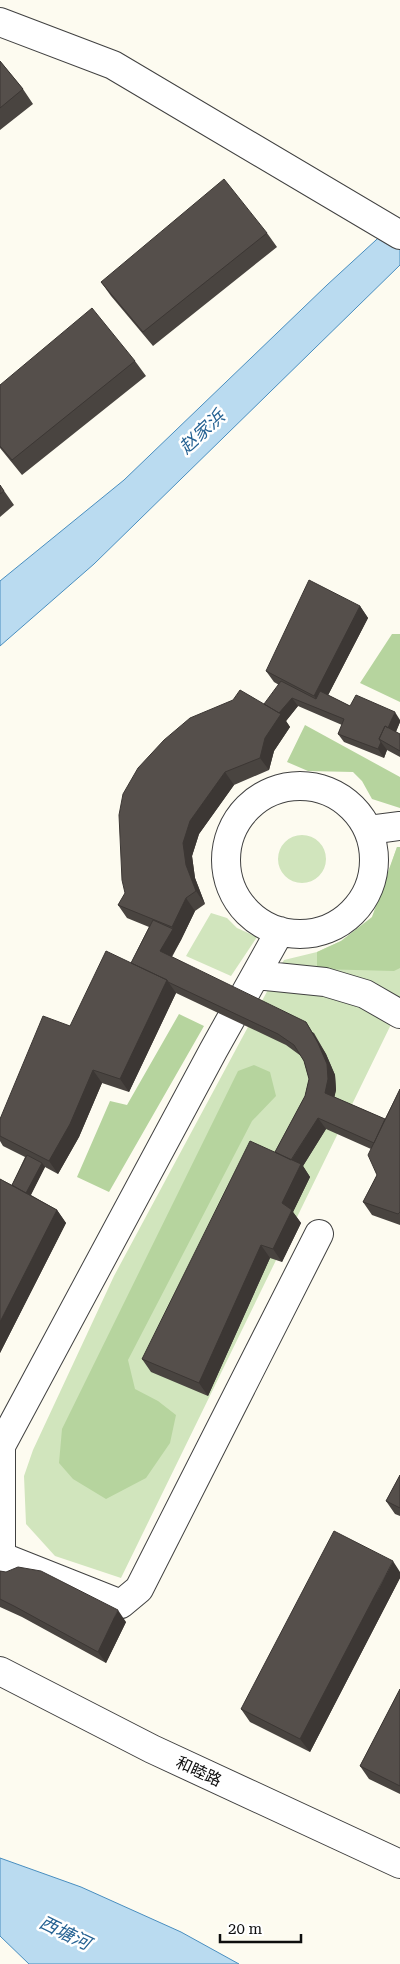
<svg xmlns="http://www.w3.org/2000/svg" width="400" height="1964" viewBox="0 0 400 1964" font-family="'Roboto Serif','Noto Sans SC',serif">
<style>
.green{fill:#d1e5bd}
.forest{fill:#b6d49e}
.water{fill:#badbf0;stroke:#498ebf}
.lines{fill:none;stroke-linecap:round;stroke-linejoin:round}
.minor-casing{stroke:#414141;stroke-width:30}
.minor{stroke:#fff;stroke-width:28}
.wall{fill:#494440}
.shaded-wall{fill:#3c3734}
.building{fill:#554f4b;stroke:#3c3734}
.labels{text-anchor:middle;stroke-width:5;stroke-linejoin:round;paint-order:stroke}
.street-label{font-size:16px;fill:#0e0e0e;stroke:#fff}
.water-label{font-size:18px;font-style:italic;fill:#246192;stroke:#fff}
</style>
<rect width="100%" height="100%" fill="#fdfbf0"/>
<path class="green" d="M278 859a24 24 0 1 1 48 0a24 24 0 1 1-48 0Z
M397,847H400V1006L121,1578L55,1556L26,1524L24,1476L33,1450L114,1276L284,960L317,952L341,941L372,918Z
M211,913L227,918L237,928L257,937L231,976L186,956Z"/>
<path class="forest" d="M392,634H400V702L360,683Z
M305,725L400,777V808L372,799L362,781L353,772L308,771L287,762Z
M397,847H400V968L394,971L317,969V952L341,941L372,917Z
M179,1014L204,1026L109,1192L77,1177L110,1101L127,1105Z
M254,1065L270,1072L276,1096L252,1121L128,1360L135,1389L158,1401L176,1415L170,1443L146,1478L106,1499L73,1479L59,1463L62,1429L238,1071Z"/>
<path class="water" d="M400,218V265L94,564L0,646V581L124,480L327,285Z
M0,1858L81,1887L181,1932L239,1964H29L0,1936Z"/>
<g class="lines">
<defs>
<path id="minor" d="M0,22L113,65L400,235
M226 860a74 74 0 1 1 148 0a74 74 0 1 1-148 0Z
M369,830L400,826
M256,975L325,982L365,994L400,1014
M1,1447V1555
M0,1448L213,1051L280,931
M0,1556L121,1604L139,1589L319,1234
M0,1671L152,1749L400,1864"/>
</defs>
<use href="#minor" class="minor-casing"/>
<use href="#minor" class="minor"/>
</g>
<path class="wall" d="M0,61L23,89L33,104L0,130Z
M267,233L277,247L153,346L111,296L101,282Z
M135,361L146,376L22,475L0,448V385Z
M0,485L14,505L0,517Z
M360,606L368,618L328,695L350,706L400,720V722L396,732L400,734V757L387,750L384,758L344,742L338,734L342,725L298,706L286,721L290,727L274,751L269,770L234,785L199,834L192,856L195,878L205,904L195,911L181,940L172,957L314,1033L326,1054L335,1075L336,1090L334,1097L385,1119L400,1089V1225L372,1215L363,1202L377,1175L371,1149L326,1129L303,1166L310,1177L293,1212L301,1223L282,1262L270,1258L208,1396L151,1372L142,1359L275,1152L305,1096L309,1079L304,1061L301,1056L286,1045L176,993L129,1092L102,1083L79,1137L58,1174L45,1167L31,1195L57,1210L66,1223L0,1353V1179L12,1185L25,1157L3,1146L0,1141V1119L70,1026L131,963L149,927L127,918L118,905L279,685L274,682L266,671Z
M400,1475V1516L395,1514L386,1501Z
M0,1571L126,1622L106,1663L22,1617L0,1607Z
M400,1572V1578L310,1752L250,1722L241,1709Z
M400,1689V1794L369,1779L360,1766Z"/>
<path class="shaded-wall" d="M360,606L368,618L322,707L314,696Z
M292,698L298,706L286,721L290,727L274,751L269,770L260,758L265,738L277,715Z
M395,712L400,720V722L390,745L382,740Z
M381,742L387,750L384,758L378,749Z
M225,772L234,785L199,834L192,856L195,878L205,904L196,891L186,865L183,843L190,821Z
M186,898L195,911L181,940L168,962L160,951L173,929L172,927Z
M167,980L176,993L129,1092L120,1079Z
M306,1022L326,1054L335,1075L336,1090L333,1104L325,1093Z
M93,1070L102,1083L79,1137L58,1174L49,1161Z
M318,1118L326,1129L303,1166L310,1177L293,1212L301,1223L282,1262L273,1249L291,1161Z
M42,1163L45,1167L27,1202L24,1197Z
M57,1210L66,1223L0,1353V1322Z
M261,1245L270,1258L208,1396L199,1383Z
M393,1561L400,1572V1578L310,1752L300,1739Z
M118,1610L126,1622L106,1663L98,1652Z"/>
<path class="building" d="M0,61L23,89L0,108Z
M224,179L267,233L143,332L101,282Z
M92,308L135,361L12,460L0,446V385Z
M0,485L4,491L0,494Z
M309,580L360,606L314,696L266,671Z
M281,681L316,699L320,691L350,706L356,695L395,712L388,728L385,726L379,739L381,742L378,749L338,734L344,719L292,698L279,713L264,704Z
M240,690L281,714L265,738L260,758L225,772L190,821L183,843L186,865L196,891L186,898L172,927L118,905L125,893L122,880L119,815L123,794L138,768L164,740L190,718L233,700Z
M385,726L400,734V751L379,739Z
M153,920L173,929L160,951L306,1022L318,1043L327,1064L328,1079L325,1093L385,1119L374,1143L318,1118L291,1160L275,1152L305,1096L309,1079L304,1061L294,1045L278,1034L168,982L167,980L131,963Z
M106,951L167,980L120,1079L93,1070L70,1124L49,1161L0,1136V1119L43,1016L70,1026Z
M400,1089V1212L398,1214L363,1202L377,1175L368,1155Z
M250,1141L301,1164L282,1203L292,1210L273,1249L261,1245L199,1383L142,1359Z
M27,1155L42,1163L26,1193L12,1185Z
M0,1179L57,1210L0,1322Z
M400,1475V1508L386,1501Z
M334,1531L393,1561L300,1739L241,1709Z
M18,1567L41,1571L118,1610L98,1652L14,1606L0,1599V1571L6,1572Z
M400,1689V1786L360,1766Z"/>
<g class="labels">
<g class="street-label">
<text transform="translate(199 1771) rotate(25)" y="6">和睦路</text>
</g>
<g class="water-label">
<text transform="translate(202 432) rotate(-43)" y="6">赵家浜</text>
<text transform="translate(65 1933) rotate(26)" y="6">西塘河</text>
</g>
</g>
<path d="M220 1934v8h81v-8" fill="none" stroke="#0e0e0e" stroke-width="2.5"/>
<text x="228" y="1934" font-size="15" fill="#0e0e0e" stroke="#ffffff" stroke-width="4" paint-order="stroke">20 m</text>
</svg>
